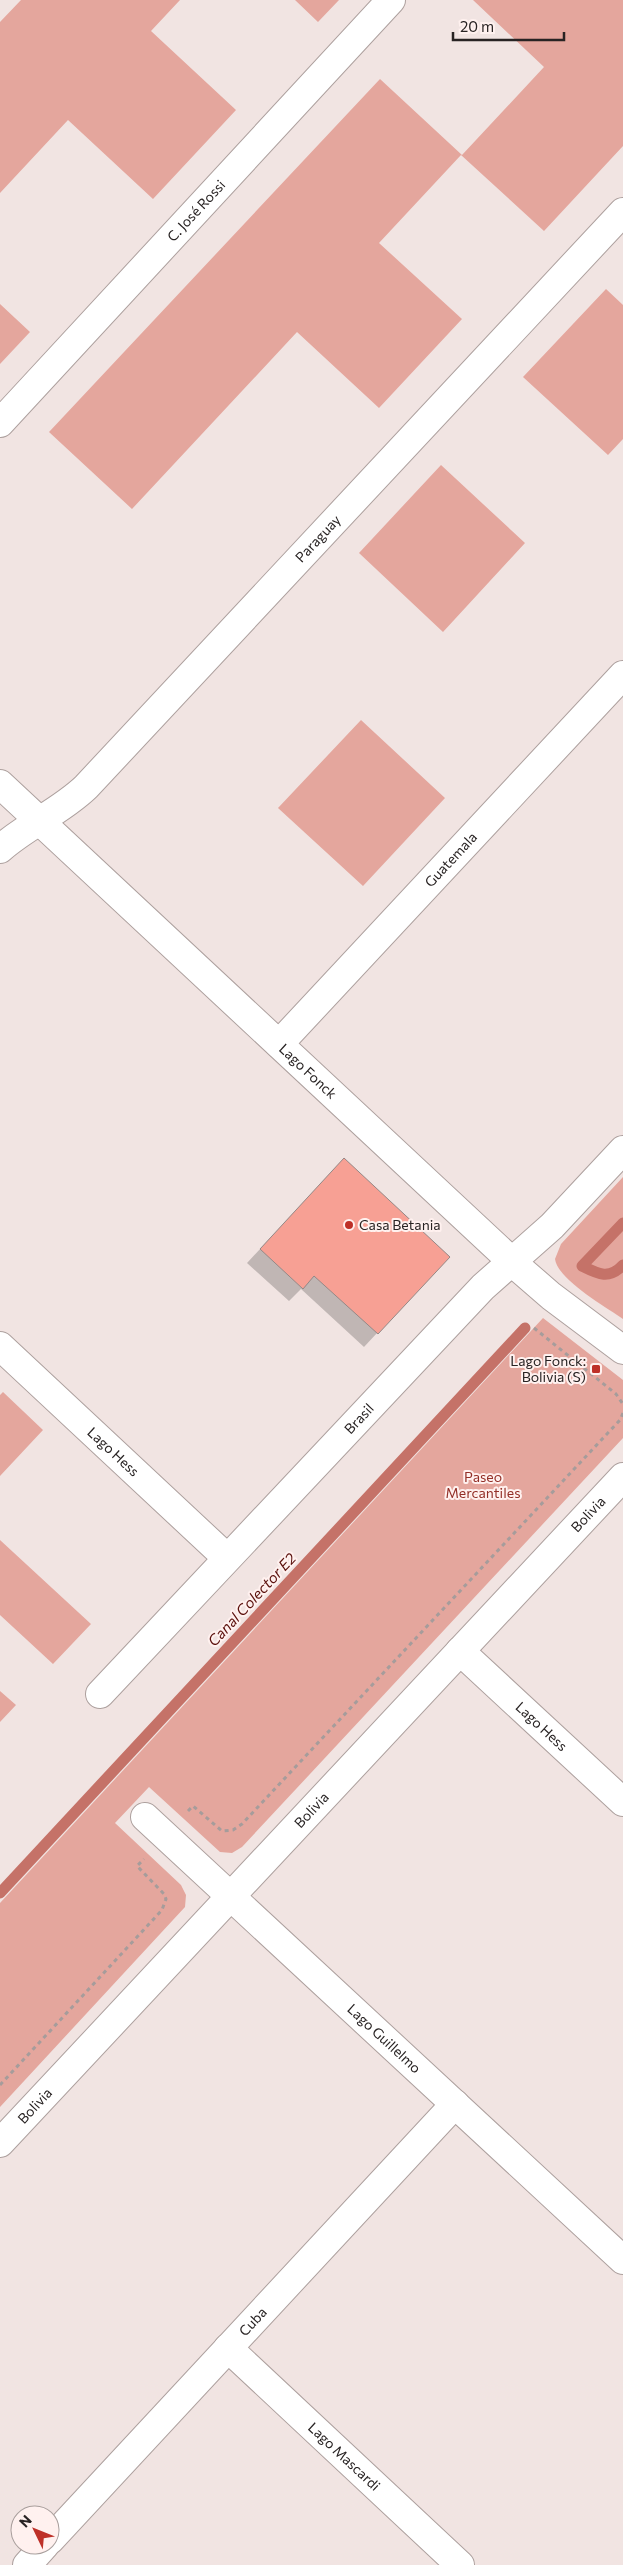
<svg xmlns="http://www.w3.org/2000/svg" width="623" height="2565" viewBox="0 0 623 2565" font-family="Commissioner,sans-serif">
<style>
.green{fill:#e4a69d}
.shadow{fill:#0003}
.lines{fill:none;stroke-linecap:round;stroke-linejoin:round}
.stream{stroke:#c57268;stroke-width:11}
.building{fill:#f7a094;stroke:#958886}
.minor-casing{stroke:#ada09e;stroke-width:30}
.path{stroke:#a69c9b;stroke-width:3;stroke-dasharray:4 4;stroke-linecap:butt}
.minor{stroke:#fff;stroke-width:28}
.poi-dot{fill:#be3028;stroke:#fff1ef;stroke-width:2}
.labels{text-anchor:middle;stroke-width:4;stroke-linejoin:round;paint-order:stroke}
.street-label{font-size:14px;fill:#282323;stroke:#fff1ef}
.poi-label{font-size:14px;fill:#282323;stroke:#fff1ef;text-anchor:start}
.park-label{font-size:14px;fill:#932f27;stroke:#fff1ef}
.water-label{font-size:15px;font-style:italic;fill:#5b100c;stroke:#fff1ef}
</style>
<rect width="100%" height="100%" fill="#f1e4e2"/>
<path class="green" d="M21,0H180L151,31L236,110L153,199L68,120L0,193V22Z
M295,0H339L318,22Z
M473,0H623V146L544,231L461,155L379,243L462,319L379,408L297,332L132,509L49,432L380,79L462,155L544,67Z
M606,289L623,305V439L608,455L523,377Z
M0,304L30,332L0,364Z
M441,465L525,543L443,632L359,553Z
M361,720L445,798L363,886L278,808Z
M623,1177V1319C606,1307 558,1280 555,1259L561,1244Z
M543,1318L623,1380V1438L242,1847L232,1853L220,1852L149,1787L115,1823L181,1885L186,1895L185,1907L0,2107V1903Z
M3,1392L43,1430L0,1476V1395Z
M0,1540L91,1624L53,1664L0,1615Z
M0,1691L16,1705L0,1722Z"/>
<path class="shadow" d="M331,1173L448,1257L364,1347L301,1289L289,1301L247,1263Z"/>
<g class="lines">
<path class="stream" d="M623,1223L582,1266C598,1274 609,1280 623,1265
M0,1893L525,1328"/>
</g>
<path class="building" d="M344,1158L450,1257L378,1334L314,1276L303,1289L260,1249Z"/>
<g class="lines">
<defs>
<g id="minor">
<path id="s1" d="M0,423L391,0"/>
<path id="s2" d="M0,784L521,1270L551,1296L623,1350"/>
<path id="s3" d="M0,849C27,825 60,812 86,787L623,212"/>
<path id="s4" d="M279,1044L623,675"/>
<path id="s5" d="M0,1346L227,1558"/>
<path id="s6" d="M460,1651L623,1802"/>
<path id="s7" d="M100,1694L483,1287L552,1226L623,1150"/>
<path id="s8" d="M145,1817L623,2260"/>
<path id="s9" d="M0,2143L623,1477"/>
<path id="s10" d="M228,2348L460,2565"/>
<path id="s11" d="M50,2540L455,2104"/>
<path d="M27,2565L45,2545"/>
</g>
</defs>
<use href="#minor" class="minor-casing"/>
<path class="path" d="M534,1328L616,1394L623,1404
M188,1811L193,1806L222,1831L233,1830L242,1824L620,1420L623,1413
M0,2085L162,1910L166,1899L164,1894L137,1866L144,1859"/>
<use href="#minor" class="minor"/>
</g>
<g class="poi-dot">
<circle cx="349" cy="1225" r="5"/>
<rect x="591" y="1364" width="10" height="10" rx="2.5"/>
</g>
<g class="labels">
<g class="street-label">
<text dy="5" stroke="none"><textPath href="#s1" startOffset="289">C. José Rossi</textPath></text>
<text dy="5" stroke="none"><textPath href="#s3" startOffset="446">Paraguay</textPath></text>
<text dy="5" stroke="none"><textPath href="#s4" startOffset="252">Guatemala</textPath></text>
<text dy="5" stroke="none"><textPath href="#s2" startOffset="421">Lago Fonck</textPath></text>
<text dy="5" stroke="none"><textPath href="#s7" startOffset="378">Brasil</textPath></text>
<text dy="5" stroke="none"><textPath href="#s5" startOffset="155">Lago Hess</textPath></text>
<text dy="5" stroke="none"><textPath href="#s9" startOffset="861">Bolivia</textPath></text>
<text dy="5" stroke="none"><textPath href="#s6" startOffset="111">Lago Hess</textPath></text>
<text dy="5" stroke="none"><textPath href="#s9" startOffset="456">Bolivia</textPath></text>
<text dy="5" stroke="none"><textPath href="#s8" startOffset="326">Lago Guillelmo</textPath></text>
<text dy="5" stroke="none"><textPath href="#s9" startOffset="51">Bolivia</textPath></text>
<text dy="5" stroke="none"><textPath href="#s11" startOffset="298">Cuba</textPath></text>
<text dy="5" stroke="none"><textPath href="#s10" startOffset="159">Lago Mascardi</textPath></text>
</g>
<g class="poi-label">
<text x="359" y="1230">Casa Betania</text>
<text x="586" y="1366" text-anchor="end">Lago Fonck:<tspan x="586" dy="16">Bolivia (S)</tspan></text>
</g>
<g class="park-label">
<text x="483" y="1482">Paseo<tspan x="483" dy="16">Mercantiles</tspan></text>
</g>
<g class="water-label">
<text transform="translate(252 1600) rotate(-47)" y="5">Canal Colector E2</text>
</g>
</g>
<g transform="translate(35 2530) rotate(313)"><circle r="24" fill="#fff1ef" stroke="#a99f9d"/>
<path d="M0-4L9 19L0 12L-9 19Z" fill="#be3028"/>
<text y="-8" font-size="14" font-weight="bold" text-anchor="middle" fill="#282323">N</text>
</g>
<path d="M453 32v8h111v-8" fill="none" stroke="#282323" stroke-width="2.5"/>
<text x="460" y="32" font-size="15" fill="#282323" stroke="#fff1ef" stroke-width="4" paint-order="stroke">20 m</text>
</svg>
